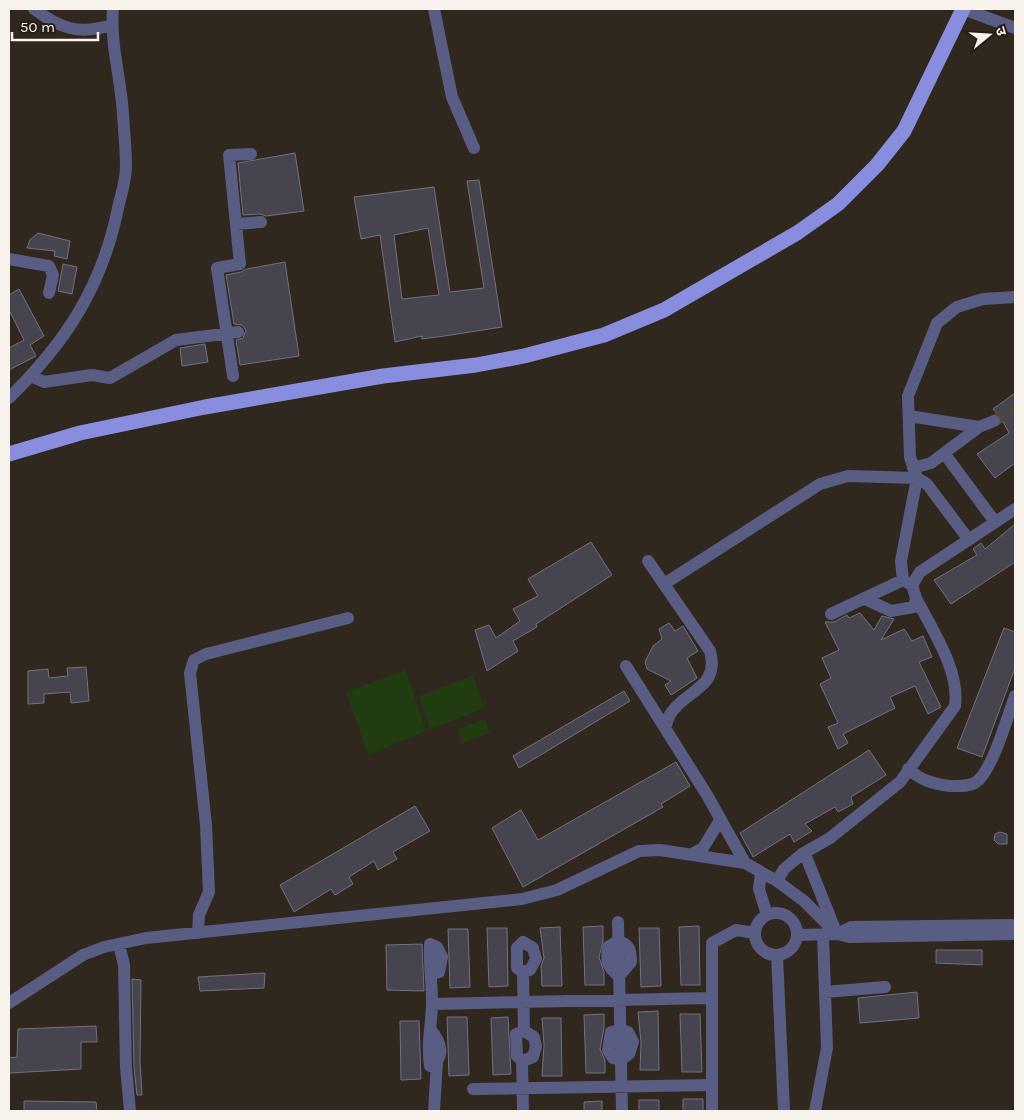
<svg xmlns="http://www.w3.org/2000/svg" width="1024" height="1120" viewBox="0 0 1024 1120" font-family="Karla,'Noto Sans Devanagari',sans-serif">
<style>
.green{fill:#213c10}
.building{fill:#45444f;stroke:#72717e;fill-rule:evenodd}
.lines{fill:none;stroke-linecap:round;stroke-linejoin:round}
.minor-tunnel{stroke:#4e453e;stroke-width:12;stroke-dasharray:12 6;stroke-linecap:butt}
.minor{stroke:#595c83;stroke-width:12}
.major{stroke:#898dde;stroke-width:15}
</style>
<rect width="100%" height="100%" fill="#30271f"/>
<path class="green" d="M406,670L426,731L368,755L346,692Z
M473,675L484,708L430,730L419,696Z
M485,719L490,733L462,743L458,729Z"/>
<path class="building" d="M295,153L304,211L266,216L260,214L243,215L238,163Z
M479,180L502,327L444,336L422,339V336L395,342L380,235L361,239L354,197L434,187L450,292L484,288L467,181ZM428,228L439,295L402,299L394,235Z
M38,233L70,241L67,259L54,256L55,251L27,248L30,240Z
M285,262L299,356L240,365L236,340L243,338L246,330L242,325L234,324L226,275L241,272L247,269Z
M63,264L77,267L72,294L58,291Z
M19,289L44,336L30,345L36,356L9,370V348L24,340L9,310V295Z
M205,344L208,362L182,366L180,348Z
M1015,393V463L995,478L977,454L1009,433L1001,418L993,409Z
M1015,524V562L951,604L934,580L977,555L973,549L981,543L985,549Z
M591,542L612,575L536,624L537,627L513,641L518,651L487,671L475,630L489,625L496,638L520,621L513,609L538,596L528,579Z
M860,613L874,630L882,616L894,619L881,640L904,629L912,641L923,636L932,657L919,662L941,707L928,714L915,686L890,697L895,708L843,734L848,743L838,749L828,727L838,723L820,684L831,678L822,658L839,650L825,622H834L847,615L849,618Z
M669,623L675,631L683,626L698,651L687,658L697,678L671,695L665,685L671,681L647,669L645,662L653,646L662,639L659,629Z
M1004,628L1015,632V668L982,757L957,748Z
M86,667L89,701L71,703L70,692L44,694V703L28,704V671L48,669L49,678L68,676L67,668Z
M624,691L630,701L519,768L513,756Z
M869,750L886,775L851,797L853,804L838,812L835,807L805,824L812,831L794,842L790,834L753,857L740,833Z
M676,762L690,786L661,804L663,807L523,887L492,828L521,810L538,840Z
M415,806L430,831L393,852L397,859L378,870L374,861L349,877L353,884L335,895L331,889L294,912L280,885Z
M1000,832L1007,834V844H998L994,840L995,834Z
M603,926V941L599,957L604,972V985H585L583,927Z
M699,926L700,985H681L679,927Z
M560,927L562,986H542L541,966L544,958L540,928Z
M487,928H507L508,986L489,987Z
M639,928H659L661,986L641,987Z
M448,929H468L470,987L450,988Z
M422,944L424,991L387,990L386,945Z
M936,950H982V965L936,963Z
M265,973L264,988L200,991L198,977Z
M132,979L141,980L140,1061L142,1095H137L134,1067Z
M917,992L919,1018L860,1023L858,998Z
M658,1011L659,1070H640L641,1042L638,1012Z
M604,1014V1028L600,1049L605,1060V1073H586L584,1015Z
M680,1014H700L702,1072H682Z
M447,1017H467L469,1075L449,1076Z
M508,1017L511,1074L493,1075L491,1018Z
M542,1018H561L562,1076H542L544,1045Z
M400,1021H419L421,1079L401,1080Z
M96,1026L97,1042H81V1069L9,1073V1058L17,1057L18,1029Z
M683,1099H703V1111H683Z
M639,1100H659V1111H639Z
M24,1101L96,1102L97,1111H24Z
M602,1101V1111H584V1102Z"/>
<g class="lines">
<path class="minor-tunnel" d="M994,421L1015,408"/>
<path class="minor" d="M34,9C61,29 79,35 112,25
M434,9L452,97L474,148
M963,9L1015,28
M236,224L261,222
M9,259L49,266L53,275L49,293
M31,376L44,382L92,375L110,378L176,340L238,332
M233,376L217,268L240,264L229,155L251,154
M9,398C66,342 102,287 118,208C121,195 126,180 126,167C126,149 124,131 123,114C121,79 110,44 113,9
M909,416L979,427
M944,453L995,522
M913,468L931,463L979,427L994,421
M648,561L710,651C720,688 687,689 671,713C668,717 667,723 665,728
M903,580L901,561L917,478L910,457L908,396L937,323L957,307L983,299L1015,297
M664,584L820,484L848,476L917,478L927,484L969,540
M912,585L920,572L1015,509
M831,614L903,580L912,585L916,598L914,607L891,611L865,599
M626,666L707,795L745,863
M908,769C921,780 932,784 950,786C958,786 969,787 976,782C992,772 1008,715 1015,696
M692,854L703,848L720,820
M802,854L807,859L834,927
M761,872L759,889L767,915
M777,881L784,869L802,854L830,838L900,782L955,706C960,670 932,630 916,598
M755 934a21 21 0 1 1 42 0a21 21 0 1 1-42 0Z
M618,922L622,1111
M198,933L199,915L209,892L206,825L190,673L194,660L206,654L348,618
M837,934L851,927L1012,925
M797,935L837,934L849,937L1015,934
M618,941C630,944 631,951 631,962L619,976C607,967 606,962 608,947Z
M523,942L533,948L536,959L530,970L523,972L517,968V948Z
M119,944L124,965L126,1067L130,1111
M777,955L784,1111
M523,972L524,1031
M825,992L885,987
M9,1003L83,955L104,947L146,938L522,899L557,890L639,851L660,850L745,863L777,881L804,901L837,934
M432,1004L712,998
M431,1030C441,1042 446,1057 430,1066C426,1045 432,1024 432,1003C432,983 429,964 430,944L437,947L442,957L439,972L432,974
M620,1030L628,1032L633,1042L629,1054L621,1060L613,1058L608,1050L611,1032Z
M522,1061L533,1057L536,1046L534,1037L524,1031L516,1034L517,1056L522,1061L523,1111
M473,1089L712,1085
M434,1111L437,1062
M712,1111V943L736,930L755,933
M815,1111L827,1048L823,935"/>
<path class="major" d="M9,454L80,433L205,407L383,376L476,365L524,356L604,335L664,310L797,233L838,204L877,165L904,131L963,9"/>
</g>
<rect width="1024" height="1120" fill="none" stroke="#f8f2ed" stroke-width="20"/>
<g transform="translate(989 35) rotate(72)" stroke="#261d16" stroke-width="4" paint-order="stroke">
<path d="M0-4L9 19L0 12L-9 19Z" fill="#f8f2ed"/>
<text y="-8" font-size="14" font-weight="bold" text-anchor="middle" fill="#f8f2ed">उ</text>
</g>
<path d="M12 32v8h86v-8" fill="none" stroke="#f8f2ed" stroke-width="2.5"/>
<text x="20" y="32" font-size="15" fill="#f8f2ed" stroke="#261d16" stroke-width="4" paint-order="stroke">50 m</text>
</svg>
